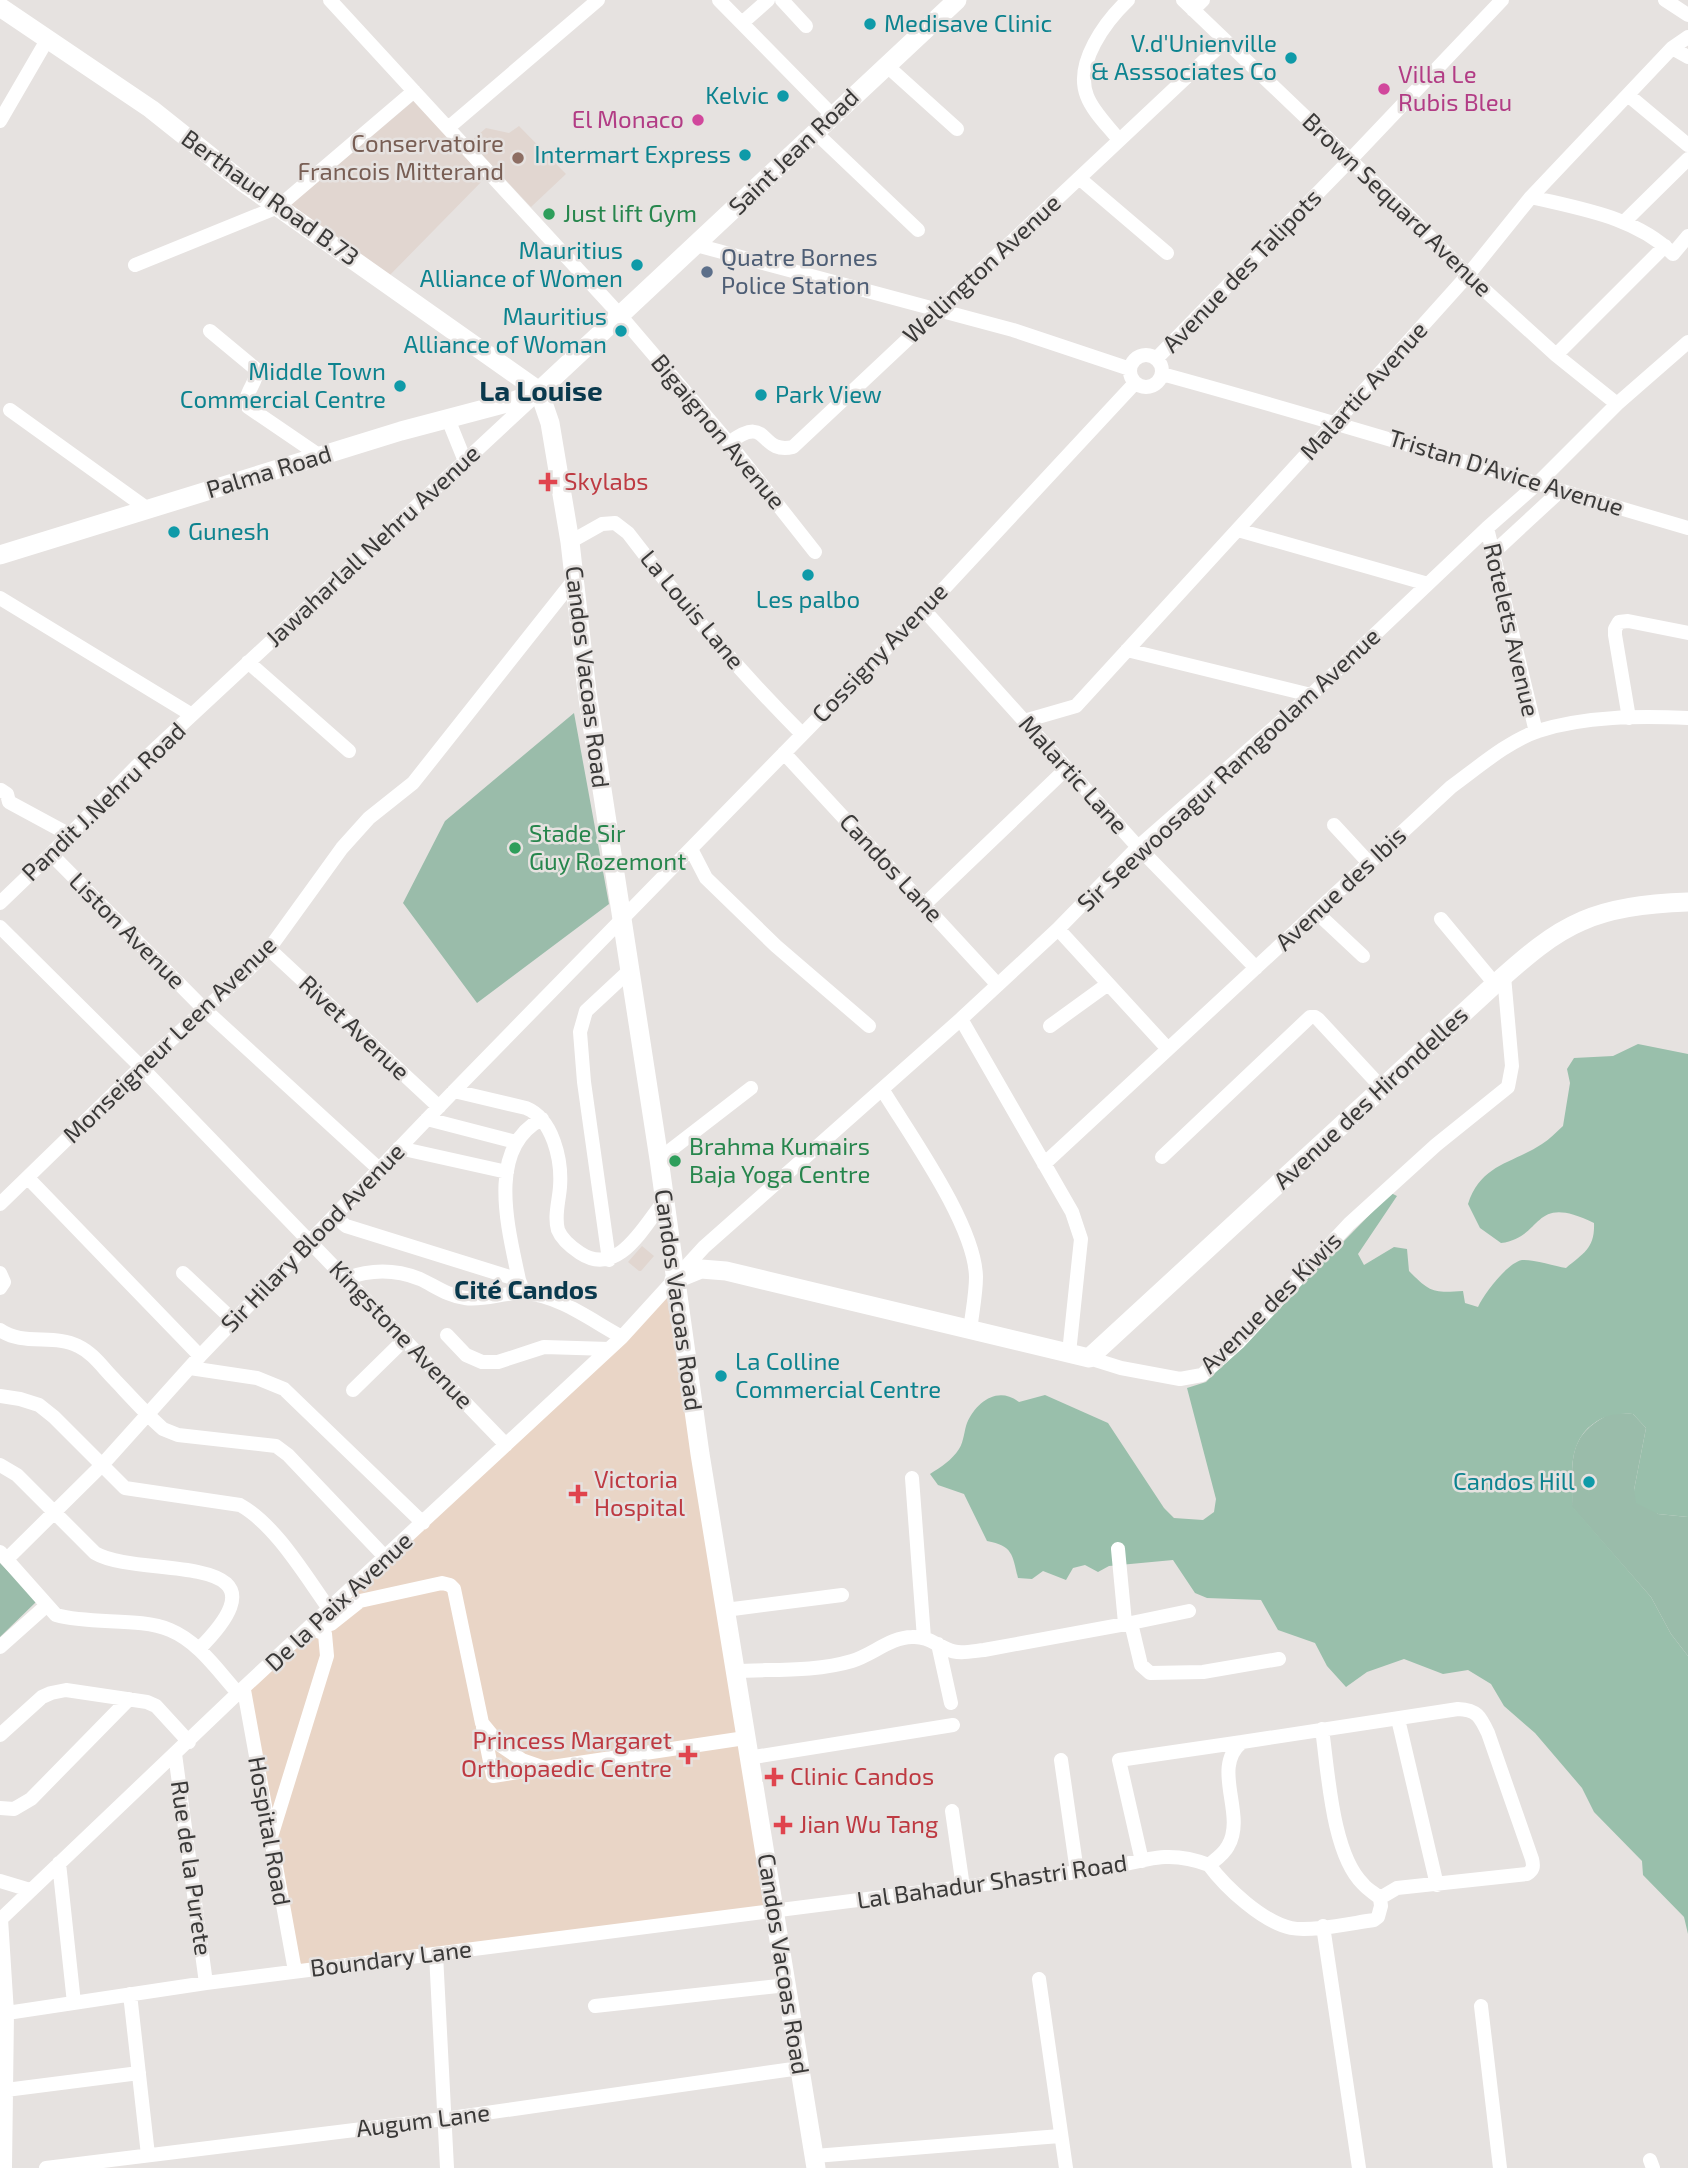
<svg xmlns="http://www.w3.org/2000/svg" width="1688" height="2168" viewBox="0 0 1688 2168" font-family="'Exo 2',sans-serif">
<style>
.built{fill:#e1d6d0}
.medical{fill:#e9d5c6}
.green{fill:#9abcaa}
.forest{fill:#99bfab}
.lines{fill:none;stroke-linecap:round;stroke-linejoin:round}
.minor{stroke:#fff;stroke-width:14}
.major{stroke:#fff;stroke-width:19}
.culture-dot{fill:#0f9aa8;stroke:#e6e2e0;stroke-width:2.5}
.hotel-dot{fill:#d1479c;stroke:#e6e2e0;stroke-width:2.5}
.education-dot{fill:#8d6e63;stroke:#e6e2e0;stroke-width:2.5}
.leisure-dot{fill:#2e9e5b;stroke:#e6e2e0;stroke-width:2.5}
.service-dot{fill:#5c6f8a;stroke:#e6e2e0;stroke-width:2.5}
.health-dot{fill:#e0444e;stroke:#e6e2e0;stroke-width:2.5}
.labels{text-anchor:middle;stroke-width:5;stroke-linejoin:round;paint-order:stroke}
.culture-label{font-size:24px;fill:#0d838f;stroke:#e6e2e0;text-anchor:end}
.hotel-label{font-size:24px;fill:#b23c85;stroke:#e6e2e0;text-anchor:start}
.education-label{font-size:24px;fill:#785e54;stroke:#e6e2e0;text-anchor:end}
.street-label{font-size:24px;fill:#3a3938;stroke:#e6e2e0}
.leisure-label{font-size:24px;fill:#27864d;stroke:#e6e2e0;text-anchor:start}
.service-label{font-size:24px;fill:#4e5e75;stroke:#e6e2e0;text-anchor:start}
.health-label{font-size:24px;fill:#be3a42;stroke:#e6e2e0;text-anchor:start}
.neighbourhood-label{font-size:26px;font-weight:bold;fill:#09394d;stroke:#e6e2e0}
.quarter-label{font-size:28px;font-weight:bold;fill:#09394d;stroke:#e6e2e0}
</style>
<rect width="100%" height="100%" fill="#e6e2e0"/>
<path class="built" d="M417,98L487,176L387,278L288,207Z
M519,126L566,174L531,207L470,142L486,128L509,133Z
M642,1246L654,1256L641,1271H639L628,1262Z"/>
<path class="medical" d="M667,1298L765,1909L299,1968L249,1689Z"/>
<path class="green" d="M574,713L609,904L477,1003L403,903L445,821Z
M1612,1413L1633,1414L1646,1428L1634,1490L1658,1514L1688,1517V1656L1671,1634L1651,1597L1572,1507C1573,1461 1565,1435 1612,1413Z
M0,1563L37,1601L0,1637Z"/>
<path class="forest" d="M1638,1044L1688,1054V1517L1658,1514L1636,1503L1634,1490L1646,1428L1633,1414C1614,1413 1603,1415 1588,1428C1567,1449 1573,1478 1572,1506L1651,1597L1671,1634L1688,1656V1934L1684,1917L1643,1875L1642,1861L1594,1812L1582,1788L1535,1733L1504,1706L1491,1684L1468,1670L1443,1674L1404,1659L1367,1672L1346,1687L1327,1666L1315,1643L1278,1630L1261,1600L1207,1598L1195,1593L1173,1560L1109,1566L1098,1572L1085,1565L1073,1568L1066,1580L1043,1571L1032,1579L1018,1578C1012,1554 1013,1546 987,1541L964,1494L938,1485L930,1474C941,1467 952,1460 959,1449C964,1441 964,1431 967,1423C977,1401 998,1386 1019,1402L1045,1395L1108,1423L1164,1508L1174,1518L1203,1520L1214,1512L1216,1499L1187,1388L1206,1382L1391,1193L1397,1196L1358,1254L1364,1265L1394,1247L1407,1249L1409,1271C1430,1292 1432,1293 1463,1291L1465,1303L1478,1307C1484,1294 1507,1263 1522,1260C1532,1259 1555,1266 1566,1268C1584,1253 1595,1248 1594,1223C1531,1192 1545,1237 1501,1243L1480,1228L1468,1204C1481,1164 1512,1164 1542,1144C1550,1139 1556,1132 1563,1126L1570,1083L1567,1069L1574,1058L1613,1056Z"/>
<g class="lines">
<path class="minor" d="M330,0L619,314L729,443L815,552
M719,0L832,115
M782,0L806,26
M1183,0L1409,216L1468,275L1556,355L1617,404
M1665,0L1688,15
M1193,10L1203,0
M742,23L768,0
M1672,48L1688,57
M886,65L957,129
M1628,95L1688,145
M0,121L47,40
M448,128L598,0
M815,132L918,230
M1119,140C1109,127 1093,112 1087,96C1074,63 1106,21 1128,0
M1079,178L1167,253
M1531,197C1581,209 1636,217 1673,254L1688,236
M1624,222L1688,159
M696,245L1013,330L1130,369
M135,265L278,207L414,91
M210,331L257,370C257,384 242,394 248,407L320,456
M1130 371a16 16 0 1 1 32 0a16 16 0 1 1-32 0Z
M1556,355L1665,246
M1156,359L1351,159L1502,0
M1162,374C1338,422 1512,477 1688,528
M10,410L149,510
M448,419L465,461
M729,443C770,412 758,455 793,447L1225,41
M1487,528L1536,732
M1238,530L1428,584
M570,542L602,524L615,523L628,533C682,604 739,671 802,734
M1493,553L1560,491
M0,598L192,715
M924,610L1138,847L1256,968
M1127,650L1311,695
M248,662L349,751
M1629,718L1615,635V629L1619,622L1628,621L1688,633
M1024,721L1076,706L1336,422L1468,275L1531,197L1672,48L1688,37
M784,753L997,984
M1,790L7,794L9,802L70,835
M1334,825L1369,863
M691,849L706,878L776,946L869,1026
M51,854L203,1008L379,1169
M0,903L51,854L136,767L536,395
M924,905L1067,768
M1316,912L1363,956
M1441,919L1495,984
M0,927L141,1067L506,1445
M1058,929L1168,1049
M269,949L439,1107
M961,1019L1072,1212L1081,1239L1069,1353
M1050,1026L1108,984
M882,1089C910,1135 975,1225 976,1277C976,1294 972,1313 970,1331
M454,1091L526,1108C553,1119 562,1160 560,1187C559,1201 554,1216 558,1230C562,1240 571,1247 580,1253C618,1278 644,1226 664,1201
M427,1119L516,1142
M399,1148L507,1172
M1162,1157L1310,1017H1315L1318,1019L1382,1088
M659,1159L751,1088
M1044,1164L1451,787C1476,769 1508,741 1538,731C1585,716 1639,716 1688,718
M28,1178L200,1356
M0,1204L141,1067L244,974L269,949L342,848L369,818L413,783L573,581
M337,1213L339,1220L346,1226L519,1280L524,1293
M609,1260L584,1082L580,1032L586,1011L629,971
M0,1273L4,1282L0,1288
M183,1273L234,1321
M347,1278C372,1269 395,1269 420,1279C435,1286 448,1296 465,1298C484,1301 504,1292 524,1293C559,1295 592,1321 622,1337
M519,1280C509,1231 485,1148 542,1119
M0,1330C22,1346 55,1334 78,1346C93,1353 103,1368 114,1379C130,1396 146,1414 163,1429L178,1435L276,1446L288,1455L386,1558
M447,1335L466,1355L482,1362H498L544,1347L609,1349
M1089,1358L1121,1368L1180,1379L1202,1375L1239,1342L1349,1224L1436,1145L1508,1087L1512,1066L1504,976
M190,1368L257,1378L284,1389L423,1523
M353,1390L405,1339
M0,1396L20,1399L39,1405L54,1417L125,1488L240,1505C276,1525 306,1577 330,1610
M0,1465L17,1475L95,1553C140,1580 301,1547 199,1649
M912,1478L924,1638
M1118,1549L1125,1623
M0,1552L56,1615C92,1625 139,1617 170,1630C199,1642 218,1671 238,1693
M7,1559L102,1465L200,1356L454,1091L924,610L1135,383
M725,1610L842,1595
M1131,1623L1189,1611
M312,1628L331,1624L360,1601L442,1583L450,1585L454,1589L482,1723L500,1745L522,1760L545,1768L745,1738
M938,1644L951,1703
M0,1647L46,1606
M734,1671C773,1669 815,1672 852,1661C872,1655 891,1637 912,1637C927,1636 935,1644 947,1649C958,1655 973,1651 984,1650L1131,1623L1141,1665L1150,1673L1203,1672L1279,1659
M244,1690L295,1971
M1398,1719L1437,1885
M483,1727L493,1776L544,1768
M0,1735L42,1697L51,1693L66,1690L147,1702L156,1706L189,1742
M175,1754L206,1983
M748,1758L953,1725
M1061,1760L1077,1872
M0,1808L14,1809L31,1799L129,1699
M952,1811L963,1887
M271,1837L327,1656L325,1634L311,1628
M1142,1861L1119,1760L1242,1742
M59,1863L74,2003
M1209,1865C1215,1860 1224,1854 1228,1846C1247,1814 1210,1768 1242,1742L1458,1709C1477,1710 1480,1716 1488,1733L1532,1859C1534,1867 1533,1870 1527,1874L1397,1888L1380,1898
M1209,1865C1226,1888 1263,1922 1291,1928C1311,1932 1352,1923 1374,1920L1378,1917L1381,1906L1380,1898C1374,1893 1367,1889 1363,1884C1332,1854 1328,1771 1322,1729
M0,1881L30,1890
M1,1919L7,2013L5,2168
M0,1920L238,1693L622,1337L704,1247L961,1019L1058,929L1138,847L1311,695L1487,528L1537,484L1617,404L1688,342
M1323,1926L1359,2168
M436,1954L447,2168
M1039,1979L1066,2168
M130,1994L148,2155
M595,2006L787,1985
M1481,2006L1500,2168
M7,2013L206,1983L1110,1868C1148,1859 1170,1850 1209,1865
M6,2090L139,2073
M815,2156L1060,2136
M1650,2160L1653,2168
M46,2168L444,2119L800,2068"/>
<path class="major" d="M0,7L151,109L244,183L539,391
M539,391L550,423L570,542L587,692L659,1159L700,1454L816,2168
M0,555L401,431L511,402L539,391L957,0
M674,1280L701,1269L726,1271L1089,1358L1495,984C1521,961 1549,935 1582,921C1613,907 1654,903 1688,902"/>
</g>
<g class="culture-dot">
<circle cx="870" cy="24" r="7"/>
<circle cx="1291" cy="58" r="7"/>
<circle cx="783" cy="96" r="7"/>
<circle cx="745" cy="155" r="7"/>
<circle cx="637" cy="265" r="7"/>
<circle cx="621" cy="331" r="7"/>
<circle cx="400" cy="386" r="7"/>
<circle cx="761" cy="395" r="7"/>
<circle cx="174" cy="532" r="7"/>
<circle cx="808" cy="575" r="7"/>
<circle cx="721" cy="1376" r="7"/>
<circle cx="1589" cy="1482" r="7"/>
</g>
<g class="hotel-dot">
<circle cx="1384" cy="89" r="7"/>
<circle cx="698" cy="120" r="7"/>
</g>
<circle class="education-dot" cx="518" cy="158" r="7"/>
<g class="leisure-dot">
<circle cx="549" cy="214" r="7"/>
<circle cx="515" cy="848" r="7"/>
<circle cx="675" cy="1161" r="7"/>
</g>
<circle class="service-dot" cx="707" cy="272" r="7"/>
<g class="health-dot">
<path d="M544.5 471.5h7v7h7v7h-7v7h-7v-7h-7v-7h7z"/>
<path d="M574.5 1483.5h7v7h7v7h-7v7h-7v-7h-7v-7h7z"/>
<path d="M684.5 1744.5h7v7h7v7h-7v7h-7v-7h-7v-7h7z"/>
<path d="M770.5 1766.5h7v7h7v7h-7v7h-7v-7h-7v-7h7z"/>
<path d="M779.5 1814.5h7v7h7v7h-7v7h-7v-7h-7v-7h7z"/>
</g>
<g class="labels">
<g class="culture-label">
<text x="884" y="32" text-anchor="start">Medisave Clinic</text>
<text x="1277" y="52">V.d'Unienville<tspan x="1277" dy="28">&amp; Asssociates Co</tspan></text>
<text x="769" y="104">Kelvic</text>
<text x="731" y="163">Intermart Express</text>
<text x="623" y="259">Mauritius<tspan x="623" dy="28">Alliance of Women</tspan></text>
<text x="607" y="325">Mauritius<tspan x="607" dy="28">Alliance of Woman</tspan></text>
<text x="386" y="380">Middle Town<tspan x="386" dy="28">Commercial Centre</tspan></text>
<text x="775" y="403" text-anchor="start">Park View</text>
<text x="188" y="540" text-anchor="start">Gunesh</text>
<text x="808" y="608" text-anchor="middle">Les palbo</text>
<text x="735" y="1370" text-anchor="start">La Colline<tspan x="735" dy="28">Commercial Centre</tspan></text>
<text x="1575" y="1490">Candos Hill</text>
</g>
<g class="hotel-label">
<text x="1398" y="83">Villa Le<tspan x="1398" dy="28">Rubis Bleu</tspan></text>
<text x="684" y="128" text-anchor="end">El Monaco</text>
</g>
<g class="education-label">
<text x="504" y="152">Conservatoire<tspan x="504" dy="28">Francois Mitterand</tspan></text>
</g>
<g class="street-label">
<text transform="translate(794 152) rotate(-44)" y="8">Saint Jean Road</text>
<text transform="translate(270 198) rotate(36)" y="8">Berthaud Road B.73</text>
<text transform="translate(1397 205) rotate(44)" y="8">Brown Sequard Avenue</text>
<text transform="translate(982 269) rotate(-43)" y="8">Wellington Avenue</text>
<text transform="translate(1242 271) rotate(-46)" y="8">Avenue des Talipots</text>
<text transform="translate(1364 391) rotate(-48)" y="8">Malartic Avenue</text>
<text transform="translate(718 432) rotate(50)" y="8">Bigaignon Avenue</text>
<text transform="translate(269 472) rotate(-17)" y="8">Palma Road</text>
<text transform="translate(1506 473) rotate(17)" y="8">Tristan D'Avice Avenue</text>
<text transform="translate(373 546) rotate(-43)" y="8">Jawaharlall Nehru Avenue</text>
<text transform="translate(692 610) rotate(50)" y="8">La Louis Lane</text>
<text transform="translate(1511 630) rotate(77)" y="8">Rotelets Avenue</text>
<text transform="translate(880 653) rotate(-46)" y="8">Cossigny Avenue</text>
<text transform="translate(587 677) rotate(83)" y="8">Candos Vacoas Road</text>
<text transform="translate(1229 770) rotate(-43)" y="8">Sir Seewoosagur Ramgoolam Avenue</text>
<text transform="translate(1073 775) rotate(48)" y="8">Malartic Lane</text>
<text transform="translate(104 802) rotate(-44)" y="8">Pandit J.Nehru Road</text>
<text transform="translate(891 868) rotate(47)" y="8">Candos Lane</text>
<text transform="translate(1341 889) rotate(-43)" y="8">Avenue des Ibis</text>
<text transform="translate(127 931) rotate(45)" y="8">Liston Avenue</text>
<text transform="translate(354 1028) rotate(43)" y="8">Rivet Avenue</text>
<text transform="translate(170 1040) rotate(-44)" y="8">Monseigneur Leen Avenue</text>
<text transform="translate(1371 1098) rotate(-43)" y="8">Avenue des Hirondelles</text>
<text transform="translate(313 1238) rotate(-46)" y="8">Sir Hilary Blood Avenue</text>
<text transform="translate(678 1300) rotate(82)" y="8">Candos Vacoas Road</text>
<text transform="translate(1271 1303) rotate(-45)" y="8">Avenue des Kiwis</text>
<text transform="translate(401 1335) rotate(46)" y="8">Kingstone Avenue</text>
<text transform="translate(339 1602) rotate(-43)" y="8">De la Paix Avenue</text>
<text transform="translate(269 1831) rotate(80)" y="8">Hospital Road</text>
<text transform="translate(191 1868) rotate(82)" y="8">Rue de la Purete</text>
<text transform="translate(992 1882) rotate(-8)" y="8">Lal Bahadur Shastri Road</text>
<text transform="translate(391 1959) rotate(-7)" y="8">Boundary Lane</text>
<text transform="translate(783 1964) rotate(81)" y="8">Candos Vacoas Road</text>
<text transform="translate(423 2121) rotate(-7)" y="8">Augum Lane</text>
</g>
<g class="leisure-label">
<text x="563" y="222">Just lift Gym</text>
<text x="529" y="842">Stade Sir<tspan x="529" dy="28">Guy Rozemont</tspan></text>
<text x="689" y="1155">Brahma Kumairs<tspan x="689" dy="28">Baja Yoga Centre</tspan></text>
</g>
<g class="service-label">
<text x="721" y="266">Quatre Bornes<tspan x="721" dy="28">Police Station</tspan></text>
</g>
<g class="health-label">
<text x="564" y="490">Skylabs</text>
<text x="594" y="1488">Victoria<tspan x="594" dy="28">Hospital</tspan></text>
<text x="672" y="1749" text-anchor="end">Princess Margaret<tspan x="672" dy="28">Orthopaedic Centre</tspan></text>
<text x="790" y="1785">Clinic Candos</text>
<text x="799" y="1833">Jian Wu Tang</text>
</g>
<g class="neighbourhood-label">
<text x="526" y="1299">Cité Candos</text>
</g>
<g class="quarter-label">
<text x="541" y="401">La Louise</text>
</g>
</g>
</svg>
